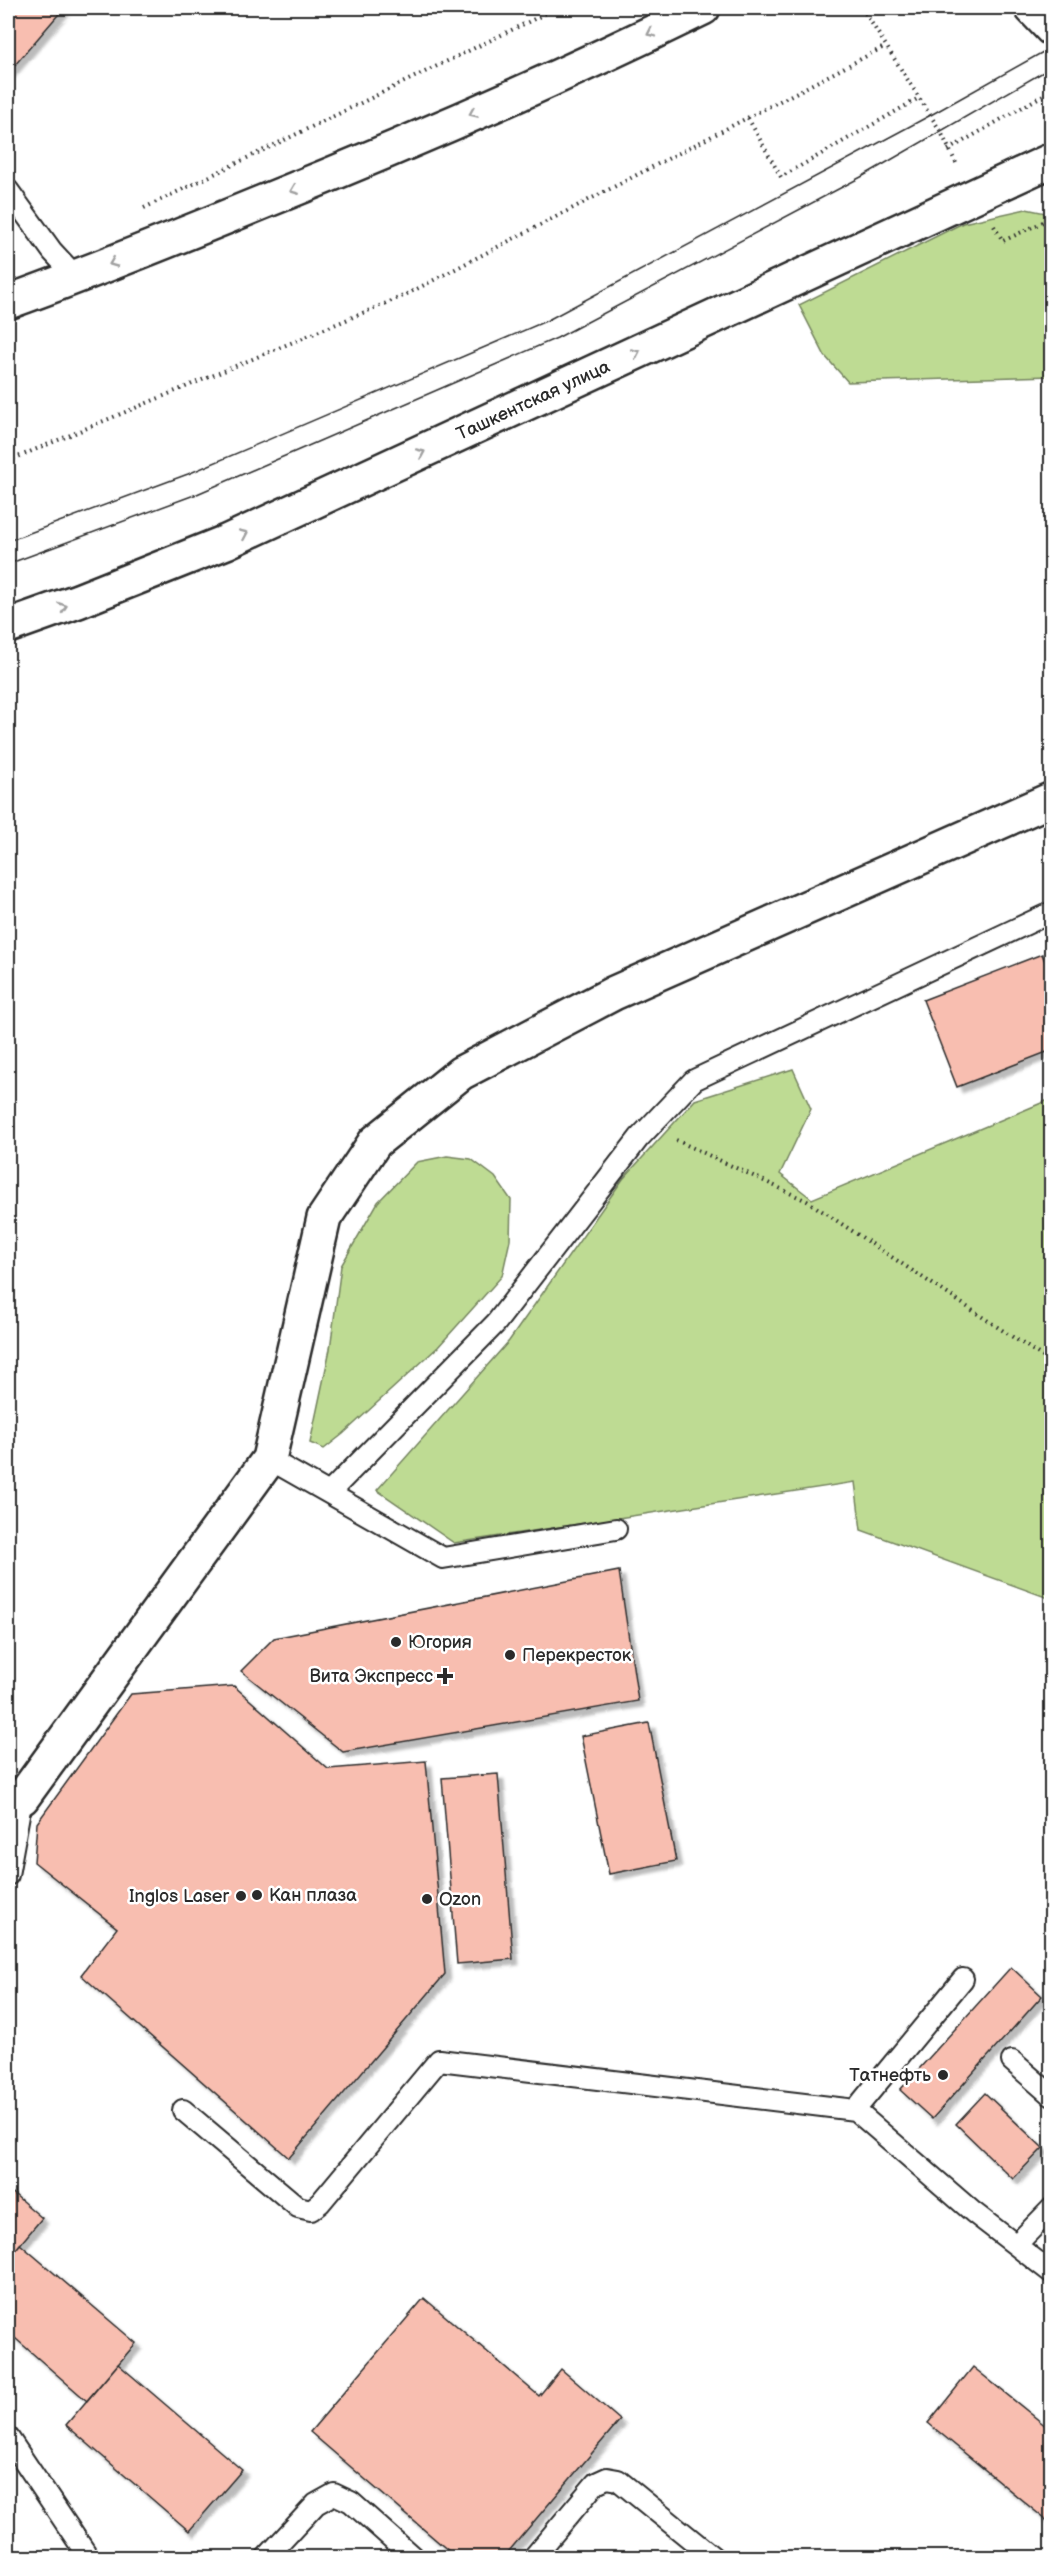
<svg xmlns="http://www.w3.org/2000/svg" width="1059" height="2565" viewBox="0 0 1059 2565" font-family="'Balsamiq Sans',sans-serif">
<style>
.green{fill:#bedb93;stroke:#74835f;stroke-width:1.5}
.building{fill:#f8beb0;stroke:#2b2b2b;stroke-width:1.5;filter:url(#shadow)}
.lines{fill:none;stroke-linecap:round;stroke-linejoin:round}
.lane-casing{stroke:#2b2b2b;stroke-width:24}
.street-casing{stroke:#2b2b2b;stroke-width:38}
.secondary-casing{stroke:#2b2b2b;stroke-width:38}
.path{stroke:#2b2b2b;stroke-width:4;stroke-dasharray:1.5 4.5;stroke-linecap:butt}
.lane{stroke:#fff;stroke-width:20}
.street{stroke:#fff;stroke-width:33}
.secondary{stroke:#fff;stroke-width:33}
.tram{stroke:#2b2b2b;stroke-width:1.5}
.oneway{stroke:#a0a0a0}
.poi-dot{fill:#2b2b2b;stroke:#fff;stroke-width:2}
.labels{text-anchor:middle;stroke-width:5;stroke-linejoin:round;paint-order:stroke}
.street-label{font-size:18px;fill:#2b2b2b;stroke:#fff}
.poi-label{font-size:18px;fill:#2b2b2b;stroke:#fff;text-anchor:start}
</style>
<defs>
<filter id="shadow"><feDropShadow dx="5.5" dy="5.5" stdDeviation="1.5" flood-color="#0004"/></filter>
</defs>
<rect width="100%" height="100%" fill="#fff"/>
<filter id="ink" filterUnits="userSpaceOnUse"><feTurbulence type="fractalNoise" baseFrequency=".0167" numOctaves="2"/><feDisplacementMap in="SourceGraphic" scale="12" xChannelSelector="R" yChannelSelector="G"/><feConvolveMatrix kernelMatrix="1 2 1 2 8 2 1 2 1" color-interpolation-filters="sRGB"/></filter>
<g filter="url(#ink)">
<path class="green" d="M1026,209L1051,214V376L848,382L825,356L799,305L963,223Z
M793,1069L811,1109L780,1174L812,1199L1051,1099V1599L861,1530L855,1482L454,1543L377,1490L509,1341L623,1179L695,1100Z
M447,1156L471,1159L495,1177L511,1200L510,1240L502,1276L438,1347L343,1434L324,1449L310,1443L330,1349L341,1266L378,1202L417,1162Z"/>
<path class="building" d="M8,8H64L8,73Z
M1042,954L1052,979V1050L957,1087L923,1000Z
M619,1571L638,1701L343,1752L241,1671L274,1638Z
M234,1686L328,1769L426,1761L445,1974L289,2158L81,1975L117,1928L34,1862L37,1823L131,1694Z
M649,1723L676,1861L609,1874L581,1736Z
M498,1774L513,1959L457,1964L442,1778Z
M1011,1967L1042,1996L932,2119L900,2090Z
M985,2093L1043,2148L1013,2179L956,2124Z
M8,2189L42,2218L8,2259Z
M20,2244L136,2343L87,2401L8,2332V2259Z
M424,2298L539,2396L561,2369L620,2420L503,2558H457L310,2432Z
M118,2364L242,2470L189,2531L66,2425Z
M973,2367L1052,2431V2512L1046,2520L928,2423Z"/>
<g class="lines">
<defs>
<path id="lane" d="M8,190L52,251L77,278
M269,1459L443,1558L616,1529
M329,1493L496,1323L639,1138L694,1080L1052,912
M8,1875L22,1798
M1012,2061L1052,2096
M183,2110L298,2207L311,2210L320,2203L439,2060L855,2110L973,2212L1052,2273
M855,2110L963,1979
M1016,2245L1052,2208
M8,2437L89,2558
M266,2558L316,2504L334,2494L351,2502L414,2558
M533,2558L596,2483L607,2478L618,2480L714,2558"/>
<path id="street" d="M8,1806L22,1798L269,1459L324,1218L375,1142L461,1073L614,993L1052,799"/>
<g id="secondary">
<path d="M1032,8L1052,29"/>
<path d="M8,302C92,272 175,238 258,204C408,144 558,79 703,8"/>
<path id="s1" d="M8,626L78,601L226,542L1052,160"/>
</g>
</defs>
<use href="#lane" class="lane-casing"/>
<use href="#street" class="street-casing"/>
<use href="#secondary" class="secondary-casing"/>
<path class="path" d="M862,8L941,132L956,163
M748,118L781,177L919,98
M948,150L1052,90
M144,208L557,8
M994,226L1003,241L1043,222L1052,223
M8,461L401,297L886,46
M676,1140L807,1201L1052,1363"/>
<use href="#lane" class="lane"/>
<use href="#street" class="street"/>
<use href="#secondary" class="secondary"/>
<path class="tram" d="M8,541L188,474L546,321L929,116L1052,47
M8,564L197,494L557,338L863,176L1052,67"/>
</g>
<defs><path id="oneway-chevron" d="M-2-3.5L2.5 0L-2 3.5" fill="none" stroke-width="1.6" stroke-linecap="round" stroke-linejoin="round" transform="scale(1.5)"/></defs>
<g class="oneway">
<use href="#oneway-chevron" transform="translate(651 33) rotate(154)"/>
<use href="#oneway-chevron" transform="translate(473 113) rotate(157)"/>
<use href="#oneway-chevron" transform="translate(294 190) rotate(158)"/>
<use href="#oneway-chevron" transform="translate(113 263) rotate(158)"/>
<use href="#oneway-chevron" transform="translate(636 353) rotate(-25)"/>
<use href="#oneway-chevron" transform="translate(421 453) rotate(-24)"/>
<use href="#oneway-chevron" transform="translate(244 534) rotate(-24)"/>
<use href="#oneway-chevron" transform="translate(63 607) rotate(-19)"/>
</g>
</g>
<g class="poi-dot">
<circle cx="396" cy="1642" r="6"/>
<circle cx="510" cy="1655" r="6"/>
<path d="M442 1667h6v6h6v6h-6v6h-6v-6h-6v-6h6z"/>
<circle cx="257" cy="1895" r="6"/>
<circle cx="241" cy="1896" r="6"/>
<circle cx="427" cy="1899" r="6"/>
<circle cx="943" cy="2075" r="6"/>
</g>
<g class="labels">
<g class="street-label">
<text dy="6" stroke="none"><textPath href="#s1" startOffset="572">Ташкентская улица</textPath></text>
</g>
<g class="poi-label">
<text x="408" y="1648">Югория</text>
<text x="522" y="1661">Перекресток</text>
<text x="433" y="1682" text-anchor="end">Вита Экспресс</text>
<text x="269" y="1901">Кан плаза</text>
<text x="229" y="1902" text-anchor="end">Inglos Laser</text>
<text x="439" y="1905">Ozon</text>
<text x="931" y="2081" text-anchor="end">Татнефть</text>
</g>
</g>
<rect width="1059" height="2565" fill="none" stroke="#fff" stroke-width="30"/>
<rect x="15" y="15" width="1029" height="2535" fill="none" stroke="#2b2b2b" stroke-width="2" filter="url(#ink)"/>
</svg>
